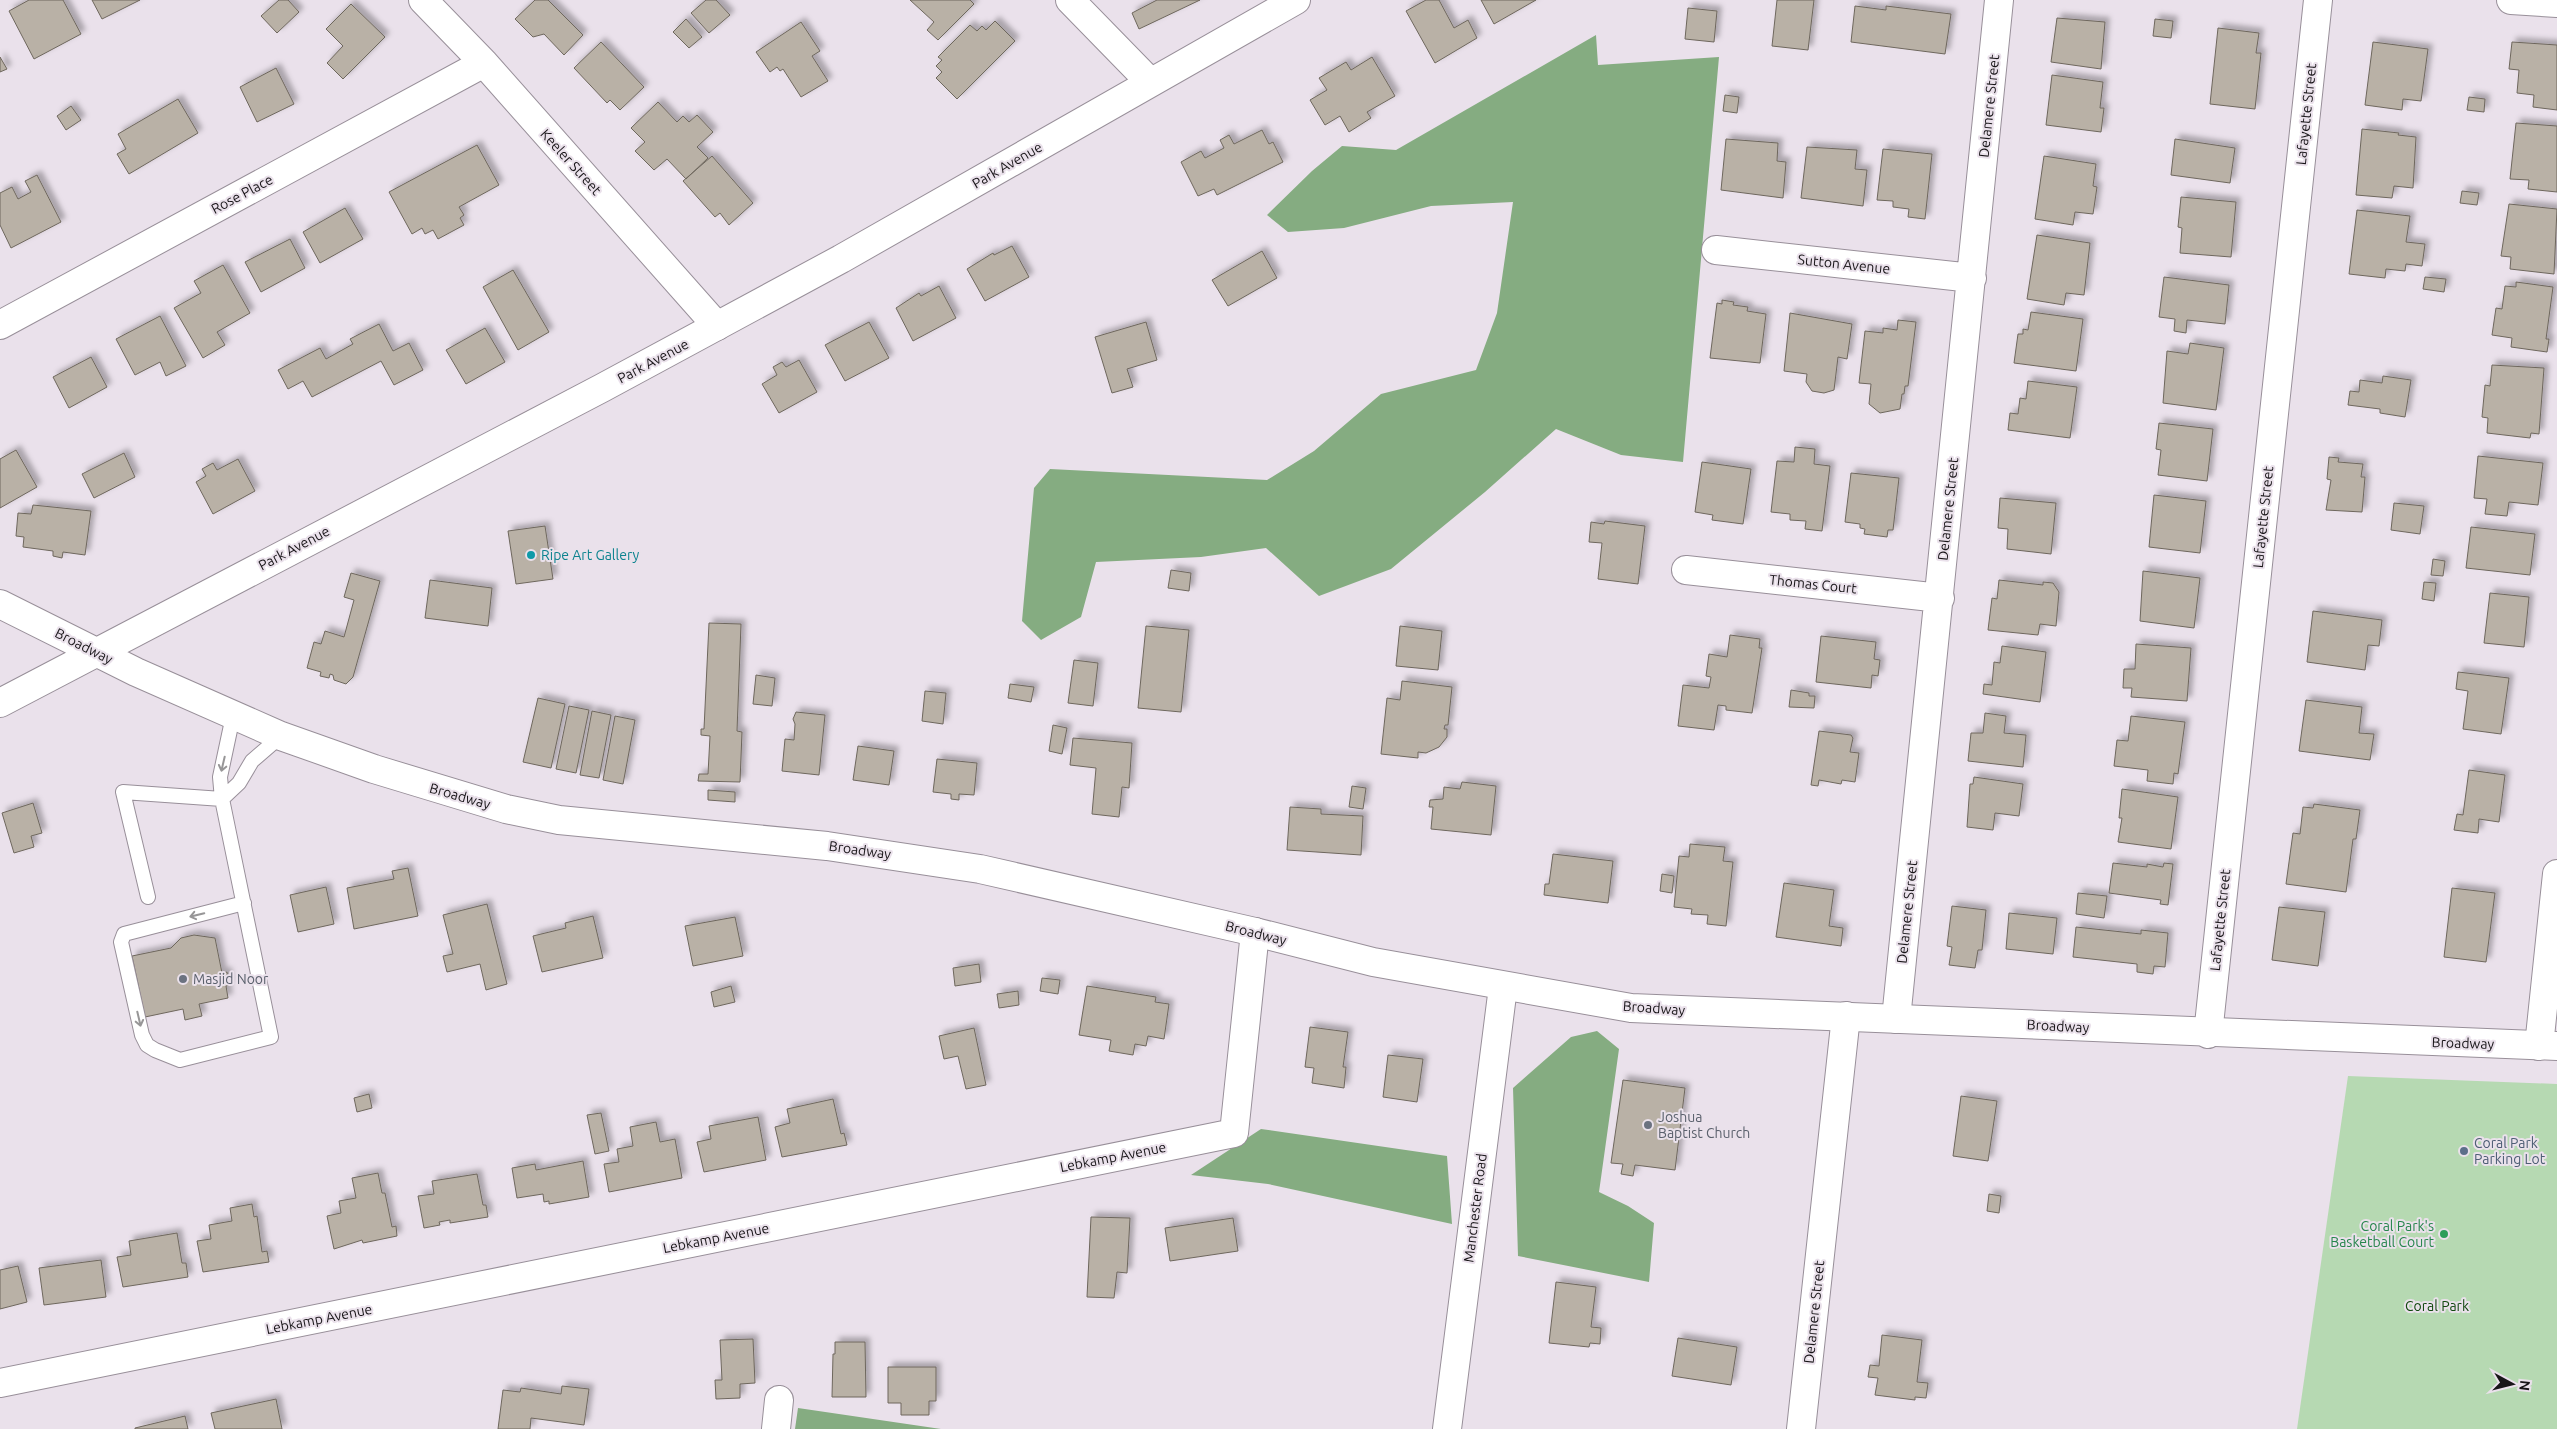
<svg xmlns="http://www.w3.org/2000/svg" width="2557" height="1429" viewBox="0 0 2557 1429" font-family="Ubuntu,sans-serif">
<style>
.green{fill:#b6d9b2}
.forest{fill:#85ac81}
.building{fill:#b9b1a6;stroke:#6e675d;filter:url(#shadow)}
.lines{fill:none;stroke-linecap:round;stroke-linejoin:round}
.lane-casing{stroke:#988f99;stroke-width:16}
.street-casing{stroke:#988f99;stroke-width:30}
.secondary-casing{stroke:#988f99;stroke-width:30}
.lane{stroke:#fff;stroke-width:14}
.street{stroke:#fff;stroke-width:28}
.secondary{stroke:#fff;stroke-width:28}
.oneway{stroke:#979697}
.culture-dot{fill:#0f9aa8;stroke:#eae1eb;stroke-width:2}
.worship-dot{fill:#6b7280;stroke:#eae1eb;stroke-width:2}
.service-dot{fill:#5c6f8a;stroke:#eae1eb;stroke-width:2}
.leisure-dot{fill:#2e9e5b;stroke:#eae1eb;stroke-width:2}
.labels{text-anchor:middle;stroke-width:4;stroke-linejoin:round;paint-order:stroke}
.street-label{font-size:14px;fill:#181518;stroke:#eae1eb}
.culture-label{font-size:14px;fill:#0d838f;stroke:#eae1eb;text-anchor:start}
.worship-label{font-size:14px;fill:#5b616d;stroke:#eae1eb;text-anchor:start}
.service-label{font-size:14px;fill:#4e5e75;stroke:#eae1eb;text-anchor:start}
.leisure-label{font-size:14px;fill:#27864d;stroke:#eae1eb;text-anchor:end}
.park-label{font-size:14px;fill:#12490f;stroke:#eae1eb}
</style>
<defs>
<filter id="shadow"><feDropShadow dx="4.5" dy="-4.5" stdDeviation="2.5" flood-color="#0004"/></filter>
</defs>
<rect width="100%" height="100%" fill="#eae1eb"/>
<path class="green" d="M2348,1076L2557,1084V1429H2297Z"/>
<path class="forest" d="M1596,35L1598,65L1719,57L1683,462L1621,455L1556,429L1485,492L1391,569L1319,596L1266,548L1201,557L1096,562L1081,617L1041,640L1022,621L1034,488L1050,469L1267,480L1314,451L1381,394L1476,370L1497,313L1513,202L1431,206L1344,228L1288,232L1267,215L1312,171L1342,146L1396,150Z
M1597,1031L1619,1049L1599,1192L1628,1206L1654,1223L1649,1282L1518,1256L1513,1088L1571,1037Z
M1261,1129L1447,1156L1452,1224L1268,1184L1191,1175Z
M798,1408L941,1429H795Z"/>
<path class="building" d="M29,0H63L81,34L34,59L9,11Z
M92,0H140L102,19Z
M279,0H288L299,12L277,33L261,16Z
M535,0H548L583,35L564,55L544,34L533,37L515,19Z
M706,0H716L730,15L709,33L691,13Z
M910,0H970L974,4L938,40L927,30L934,22Z
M1157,0H1200L1139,29L1132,13Z
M1426,0H1439L1454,28L1468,20L1477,38L1435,63L1406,11Z
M1481,0H1536L1494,24Z
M1777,0H1814L1808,50L1772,46Z
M351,4L385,37L343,79L327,63L343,46L326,29Z
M1855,6L1886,10V6L1951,14L1945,54L1851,42Z
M1688,8L1717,11L1714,42L1685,39Z
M2057,18L2105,22L2101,69L2051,62Z
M686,19L702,37L689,48L673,32Z
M2155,19L2173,21L2171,38L2153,36Z
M995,21L1015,41L957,99L936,78L942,72L936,66L942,60L938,57L970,25L977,31L982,26L986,30Z
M801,22L820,51L812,56L828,81L801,97L783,69L780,71L777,67L770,72L756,52Z
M2218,28L2259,33L2256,53H2261L2255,109L2210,104Z
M601,42L644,87L620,110L610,100L607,103L574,68Z
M2373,42L2428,49L2421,101L2403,99L2402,110L2365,105Z
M2512,42L2557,45V110L2533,107L2534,95L2517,93L2519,70L2509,69Z
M0,57L7,69L0,72Z
M1372,57L1395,96L1367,112L1371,118L1349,132L1340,116L1325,125L1310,100L1327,90L1319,78L1346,62L1351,70Z
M276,68L294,104L257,122L240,87Z
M2052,75L2103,82L2100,108H2104L2101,132L2046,125Z
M1725,95L1739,97L1737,113L1723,111Z
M2469,97L2485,99L2484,112L2467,110Z
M178,99L198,133L129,174L117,154L126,149L118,134Z
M658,102L677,122L683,116L689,122L697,115L713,132L697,147L708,158L686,179L667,159L654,170L635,151L645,142L631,128Z
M71,106L81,120L66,130L57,116Z
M2516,123L2557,126V192L2528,189L2529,180L2510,179Z
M2362,129L2399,133L2398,135L2416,137L2413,188L2394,186L2392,198L2356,195Z
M1262,130L1269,144L1273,142L1283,162L1217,195L1214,189L1198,196L1181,162L1201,151L1205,158L1224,148L1220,140L1229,135L1234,144Z
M1726,139L1778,143L1777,161L1786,162L1783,198L1721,190Z
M2175,139L2235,148L2230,183L2171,175Z
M477,145L499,185L459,207L464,215L460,218L464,225L438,239L433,230L425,234L422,228L412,234L389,192Z
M1807,147L1857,150L1855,169L1867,170L1863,206L1801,198Z
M1883,149L1932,154L1925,219L1908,217L1909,209L1893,207V201L1877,200Z
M712,156L753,203L729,225L720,213L715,217L683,181Z
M2044,156L2096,164L2093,186L2097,187L2093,214L2075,212L2073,225L2035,219Z
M37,175L61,222L11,248L0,225V193L12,187L18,199L31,192L25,181Z
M2462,191L2479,193L2477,205L2460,203Z
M2181,197L2236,202L2231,257L2180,253L2182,228L2178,227Z
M2509,204L2557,209L2554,274L2510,269L2511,257L2501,256Z
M345,208L363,239L320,263L303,232Z
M2357,210L2410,216L2406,242L2425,244L2422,266L2406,264L2405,271L2386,269L2385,278L2349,274Z
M2037,235L2090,243L2084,295L2066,293L2064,305L2027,299Z
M290,239L305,268L261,292L245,262Z
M1012,246L1029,277L985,301L967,269L993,253L994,255Z
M1262,251L1277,278L1228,306L1212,280Z
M223,265L250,313L217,332L225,345L203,358L174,308L201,293L194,281Z
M513,270L549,332L518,350L483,287Z
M2164,277L2229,285L2225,324L2187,320L2186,333L2174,331L2175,319L2159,317Z
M2425,277L2446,279L2444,292L2423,289Z
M2516,282L2553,287L2546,339H2549L2547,352L2511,347L2512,338L2492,335L2496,308L2502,309L2505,286L2516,287Z
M939,286L956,318L913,341L896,308L919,293L921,296Z
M1722,300L1734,302L1733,305L1748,307L1747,311L1766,314L1760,363L1710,358L1717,303L1722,304Z
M2031,312L2083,319L2076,371L2014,363L2018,334H2023V329L2028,330Z
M1790,313L1852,324L1847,359L1838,357L1834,390L1824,393L1812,391L1806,382L1807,374L1784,371Z
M160,316L186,366L166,376L160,362L135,375L116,339Z
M1898,320L1916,322L1908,386H1905L1904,394H1902L1900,409L1880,413L1869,404L1871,384L1859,383L1865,331L1883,333V328L1897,330Z
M869,322L889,358L845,381L825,345Z
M1146,322L1157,360L1127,369L1133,387L1112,393L1095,337Z
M379,324L393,351L409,343L423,370L394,385L381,361L312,397L303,381L288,389L278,370L320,348L326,359L353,344L350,339Z
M485,328L505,362L466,384L446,350Z
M2190,343L2224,348L2216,410L2163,403L2167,351L2188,354Z
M91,357L107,387L69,408L53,377Z
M799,360L817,392L779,413L762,384L777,375L773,367L782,362L786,367Z
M2492,365L2544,368L2539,434L2531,433L2530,438L2487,433L2488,418L2482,417L2485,385L2490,386Z
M2383,376L2411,380L2405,417L2380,413V409L2348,405L2350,391L2359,392L2360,380L2382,383Z
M2028,381L2077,387L2070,438L2008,430L2010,413L2018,414L2020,398L2026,399Z
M2159,423L2213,429L2207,481L2158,475L2161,450L2156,449Z
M1795,447L1815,449L1814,464L1830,466L1822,531L1805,529L1806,521L1790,520V514L1771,512L1777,461L1794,462Z
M16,450L37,487L0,508V459Z
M124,453L135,477L94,498L82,474Z
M2478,456L2543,463L2538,505L2509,502L2507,516L2485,514L2487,499L2474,498Z
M2329,457L2339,458L2338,462L2363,464L2361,477H2365L2362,512L2326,510L2331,480L2327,479Z
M238,459L255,491L213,514L196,482L206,476L202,469L213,463L217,470Z
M1702,462L1751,469L1743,524L1712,520L1713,515L1695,512Z
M1851,473L1899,478L1893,530H1888L1887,537L1864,534L1865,529L1860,528V524L1845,522Z
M2154,495L2206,501L2200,553L2149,547Z
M2000,498L2056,503L2051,554L2007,549L2008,529L1998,528Z
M2394,503L2424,506L2420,534L2391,530Z
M33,505L91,511L85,555L63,552L62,558L53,556V551L23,547L24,537L16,536L18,513L31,514Z
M1605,521L1645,526L1638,584L1598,579L1602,543L1589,542L1591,522L1604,524Z
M545,526L553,579L516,584L508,531Z
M2471,527L2535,534L2530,575L2466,568Z
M2433,559L2445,561L2443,576L2431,575Z
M1171,570L1191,573L1189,591L1168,588Z
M2143,571L2200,578L2194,628L2140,621Z
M351,573L380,581L353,677L346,684L334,680L333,675L330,674L329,678L320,676L321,672L307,668L314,642L321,644L325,631L344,637L354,600L344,597Z
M430,580L492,588L488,626L425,618Z
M1999,580L2043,585V582L2053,583L2059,592L2056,626L2040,624L2038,635L1988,630L1992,598L1997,599Z
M2424,582L2436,583L2434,601L2422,599Z
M2490,593L2529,597L2524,647L2484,643Z
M2313,611L2382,620L2379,646L2368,645L2365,670L2307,662Z
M709,623L741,624L737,731L742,732L740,782L698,781L699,774H708L710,736L701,735V729H704Z
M1146,626L1189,630L1181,712L1138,708Z
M1400,626L1442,631L1438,670L1396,666Z
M1730,635L1760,639L1759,648H1762L1752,713L1726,710V706L1718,705L1714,730L1678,726L1683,685L1709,688L1711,677L1706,676L1709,654L1727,657Z
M1821,636L1876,642L1874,659L1880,660L1878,676L1872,675L1871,688L1816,682Z
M2136,644L2191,648L2187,701L2131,697L2132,688H2123L2124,669H2135Z
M2002,646L2046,652L2040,702L1983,694L1984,684L1992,685L1994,662L2000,663Z
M1074,660L1098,663L1093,706L1068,703Z
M2458,672L2509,678L2501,734L2463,729L2468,691L2456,689Z
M756,675L775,678L772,706L753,704Z
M1402,681L1452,687L1448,725H1445L1444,729H1447V737L1439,747L1426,753L1418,752V758L1381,754L1387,698L1400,700Z
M1010,684L1034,687L1031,702L1008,698Z
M1791,690L1809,693V696H1815L1814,708L1789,707Z
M925,691L946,693L943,724L922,721Z
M538,698L565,704L551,768L523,762Z
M2306,700L2362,707L2359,733L2374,734L2370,760L2299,751Z
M569,706L589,710L576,773L556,769Z
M592,711L611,715L599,778L580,775Z
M796,712L825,715L819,775L782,771L785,739L794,740L795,724L793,719Z
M1985,713L2006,716L2004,733L2026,735L2023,767L1968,761L1971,733H1983Z
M615,716L635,720L623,784L603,780Z
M2131,716L2185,722L2178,774L2174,773L2173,784L2147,781L2148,770L2114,766L2117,740L2128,741Z
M1053,725L1067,728L1062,754L1049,751Z
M1819,731L1851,735L1853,738L1850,752L1859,753L1855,782L1842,780L1841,784L1819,780L1818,786L1811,785Z
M1073,738L1132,743L1129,788L1122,787L1119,817L1092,814L1096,768L1070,765Z
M858,746L894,751L889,785L853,780Z
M937,759L977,763L974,795L959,794V800L951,799V794L933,792Z
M2469,770L2505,775L2499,822L2479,819L2478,833L2454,830L2457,814L2463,815Z
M1974,777L2023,784L2019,816L1995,813L1993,830L1967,827L1970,784H1973Z
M1462,782L1496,786L1491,835L1431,829L1433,807H1429L1430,800L1443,799L1444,787L1460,789Z
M1352,786L1366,788L1363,809L1349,807Z
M2122,789L2178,797L2171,849L2118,842L2122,818H2119Z
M708,790L735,792V802L708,800Z
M33,803L42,833L31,836L34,847L14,853L2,813Z
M2314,804L2360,810L2356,839H2353L2346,892L2286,884L2293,833L2300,834L2303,807L2313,808Z
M1290,807L1321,809V814L1363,816L1361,855L1287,850Z
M1690,844L1725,847L1723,861L1733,862L1726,926L1707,924L1708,915L1691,914L1692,909L1674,907L1679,856L1689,857Z
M1553,854L1613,861L1608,903L1544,895L1545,884H1549Z
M2113,863L2147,867V864L2163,867L2164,863L2173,864L2168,905L2160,904L2161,900L2109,893Z
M408,868L418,916L354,929L347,888L394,879L392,871Z
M1662,874L1674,876L1672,893L1660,891Z
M1784,883L1834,890L1829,926L1843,928L1841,946L1776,937Z
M326,887L334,924L298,932L290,895Z
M2452,888L2495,893L2486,962L2444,957Z
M2078,893L2107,896L2104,918L2076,914Z
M487,904L507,984L486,990L480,964L447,972L443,956L453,954L443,915Z
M1952,906L1986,910L1982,950H1978L1975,968L1949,965L1952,947L1947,946Z
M2279,907L2325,912L2318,966L2272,960Z
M2009,913L2057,918L2053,954L2006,949Z
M593,916L603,958L542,972L533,936L566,928L565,923Z
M735,917L743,956L693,966L685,926Z
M2076,927L2141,934V930L2168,933L2165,967L2154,966L2153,974L2137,972V964L2073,957Z
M194,935L215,938L222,973L227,972L229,985L226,986L228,998L199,1004L202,1016L185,1020L183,1009L145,1017L132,956L171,948L181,938Z
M979,964L981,982L955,986L953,968Z
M1042,978L1060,980L1058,994L1040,991Z
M731,986L735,1002L714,1007L711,992Z
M1087,986L1156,997L1155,1002L1169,1004L1164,1039L1148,1036L1146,1046L1135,1044L1133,1055L1109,1051L1111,1040L1079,1035Z
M1018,991L1019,1005L999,1008L997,994Z
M1310,1027L1348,1032L1343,1067H1346L1344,1088L1312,1083L1314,1068L1305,1067Z
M974,1028L986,1085L966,1089L958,1056L944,1059L939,1036Z
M1388,1055L1423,1059L1417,1102L1383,1097Z
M1623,1080L1685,1088L1675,1170L1635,1165L1633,1176L1621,1174L1623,1164L1611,1163Z
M369,1094L372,1108L357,1112L354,1098Z
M1961,1096L1997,1101L1988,1161L1953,1156Z
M833,1099L841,1134L844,1133L847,1145L782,1157L775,1127L790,1123L787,1109Z
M601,1113L609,1151L595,1154L587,1115Z
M758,1117L766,1160L704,1172L697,1142L711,1139L709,1126Z
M656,1122L660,1142L675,1139L682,1178L609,1192L604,1164L619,1162L617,1149L633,1146L630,1127Z
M583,1161L589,1197L549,1204V1201L544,1202L543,1194L517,1198L512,1168L535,1164L536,1170Z
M378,1173L382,1193H385L392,1227L396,1226L397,1236L363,1243L362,1240L334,1249L327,1216L341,1213L339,1201L356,1198L352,1178Z
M477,1174L483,1205H486L488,1217L450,1223V1220L439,1222L440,1225L424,1228L418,1196L434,1194L432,1181Z
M1989,1194L2001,1196L1999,1213L1987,1211Z
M252,1204L254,1217L257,1216L262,1252L267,1251L269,1262L203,1272L197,1241L211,1239L209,1225L232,1221L230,1208Z
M1091,1217L1130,1218L1127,1273L1117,1272L1114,1298L1087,1297Z
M1233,1218L1238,1251L1170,1261L1165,1228Z
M177,1233L182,1263H186L188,1277L123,1287L117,1257L131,1255L129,1241Z
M101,1260L106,1297L44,1305L39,1268Z
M18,1266L27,1302L0,1309V1270Z
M1556,1282L1596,1287L1591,1327L1601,1328L1600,1344L1590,1343L1589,1347L1549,1343Z
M1882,1335L1922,1340L1917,1382L1928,1383L1926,1398L1915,1397V1400L1875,1395L1878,1378L1868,1377L1870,1365L1879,1366Z
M1678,1338L1737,1347L1731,1385L1672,1376Z
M753,1339L755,1383L740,1384V1398L716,1399L715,1380H722L720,1340Z
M835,1342H865L866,1397H832L833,1354H835Z
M888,1367H936V1401H929V1415H901V1403H888Z
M562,1386L589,1389L584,1425L531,1418L530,1429H498L503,1390L520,1392L521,1388L561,1394Z
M276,1399L282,1429H215L211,1413Z
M185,1416L188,1429H135V1428Z"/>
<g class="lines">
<defs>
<path id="lane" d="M233,716L220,777L222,799L239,783L252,761L281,736
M148,897L123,792L222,799L271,1037L180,1060L155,1050L147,1045L142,1035L121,942L124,934L244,903"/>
<path id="street" d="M423,0L484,63L717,326
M1070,0L1150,82
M2511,0L2557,3
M1716,250L1972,278
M0,325L484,63
M1686,570L1940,598
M1896,1019L1999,0
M2208,1034L2318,0
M2539,1046L2557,874
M0,1383L1234,1133L1255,932
M776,1429L779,1400
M1447,1429L1503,987
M1801,1429L1846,1016"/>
<path id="secondary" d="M0,604L136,672L281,736L374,769L506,809L559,820L827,846L980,869L1255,932L1373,962L1631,1008L2557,1046
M0,703L602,388L841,259L1296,0"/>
</defs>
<use href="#lane" class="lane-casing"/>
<use href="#street" class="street-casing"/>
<use href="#secondary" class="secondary-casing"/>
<use href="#lane" class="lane"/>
<use href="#street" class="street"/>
<use href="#secondary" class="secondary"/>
</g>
<defs><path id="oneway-shaft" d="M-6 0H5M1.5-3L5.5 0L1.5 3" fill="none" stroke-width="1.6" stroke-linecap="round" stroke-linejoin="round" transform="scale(1.25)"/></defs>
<g class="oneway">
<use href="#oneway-shaft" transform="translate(223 764) rotate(103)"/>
<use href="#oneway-shaft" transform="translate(197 915) rotate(166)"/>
<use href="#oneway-shaft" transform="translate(139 1019) rotate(77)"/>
</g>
<circle class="culture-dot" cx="531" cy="555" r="5"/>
<g class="worship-dot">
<circle cx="183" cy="979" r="5"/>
<circle cx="1648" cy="1125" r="5"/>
</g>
<circle class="service-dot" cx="2464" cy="1151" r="5"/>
<circle class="leisure-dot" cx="2444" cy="1234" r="5"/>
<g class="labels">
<g class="street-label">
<text transform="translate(1989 106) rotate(-84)" y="5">Delamere Street</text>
<text transform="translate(2306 114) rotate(-84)" y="5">Lafayette Street</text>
<text transform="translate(571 162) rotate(48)" y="5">Keeler Street</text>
<text transform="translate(1007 165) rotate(-30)" y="5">Park Avenue</text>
<text transform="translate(242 194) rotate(-28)" y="5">Rose Place</text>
<text transform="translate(1844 264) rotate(6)" y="5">Sutton Avenue</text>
<text transform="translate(653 361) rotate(-28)" y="5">Park Avenue</text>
<text transform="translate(1948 509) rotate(-84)" y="5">Delamere Street</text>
<text transform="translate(2263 517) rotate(-84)" y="5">Lafayette Street</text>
<text transform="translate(294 548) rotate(-28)" y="5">Park Avenue</text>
<text transform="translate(1813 584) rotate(6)" y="5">Thomas Court</text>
<text transform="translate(84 646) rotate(27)" y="5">Broadway</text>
<text transform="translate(460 796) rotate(16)" y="5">Broadway</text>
<text transform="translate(860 850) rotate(8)" y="5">Broadway</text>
<text transform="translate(1907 912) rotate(-84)" y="5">Delamere Street</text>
<text transform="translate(2220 920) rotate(-84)" y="5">Lafayette Street</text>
<text transform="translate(1256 933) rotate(14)" y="5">Broadway</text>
<text transform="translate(1654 1008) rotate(4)" y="5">Broadway</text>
<text transform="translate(2058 1026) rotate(3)" y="5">Broadway</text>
<text transform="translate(2463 1043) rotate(2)" y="5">Broadway</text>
<text transform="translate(1113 1157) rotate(-11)" y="5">Lebkamp Avenue</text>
<text transform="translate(1475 1208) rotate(-83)" y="5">Manchester Road</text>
<text transform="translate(716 1238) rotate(-11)" y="5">Lebkamp Avenue</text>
<text transform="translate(1814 1312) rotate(-84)" y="5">Delamere Street</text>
<text transform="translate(319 1319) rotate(-11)" y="5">Lebkamp Avenue</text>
</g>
<g class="culture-label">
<text x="541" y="560">Ripe Art Gallery</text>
</g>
<g class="worship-label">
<text x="193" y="984">Masjid Noor</text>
<text x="1658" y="1122">Joshua<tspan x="1658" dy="16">Baptist Church</tspan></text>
</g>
<g class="service-label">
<text x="2474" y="1148">Coral Park<tspan x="2474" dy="16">Parking Lot</tspan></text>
</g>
<g class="leisure-label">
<text x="2434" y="1231">Coral Park's<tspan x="2434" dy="16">Basketball Court</tspan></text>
</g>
<g class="park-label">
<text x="2437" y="1311">Coral Park</text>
</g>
</g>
<g transform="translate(2512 1384) rotate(97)" stroke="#eae1eb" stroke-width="4" paint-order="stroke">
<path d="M0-4L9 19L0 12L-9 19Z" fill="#181518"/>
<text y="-8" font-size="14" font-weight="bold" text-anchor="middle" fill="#181518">N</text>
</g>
</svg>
